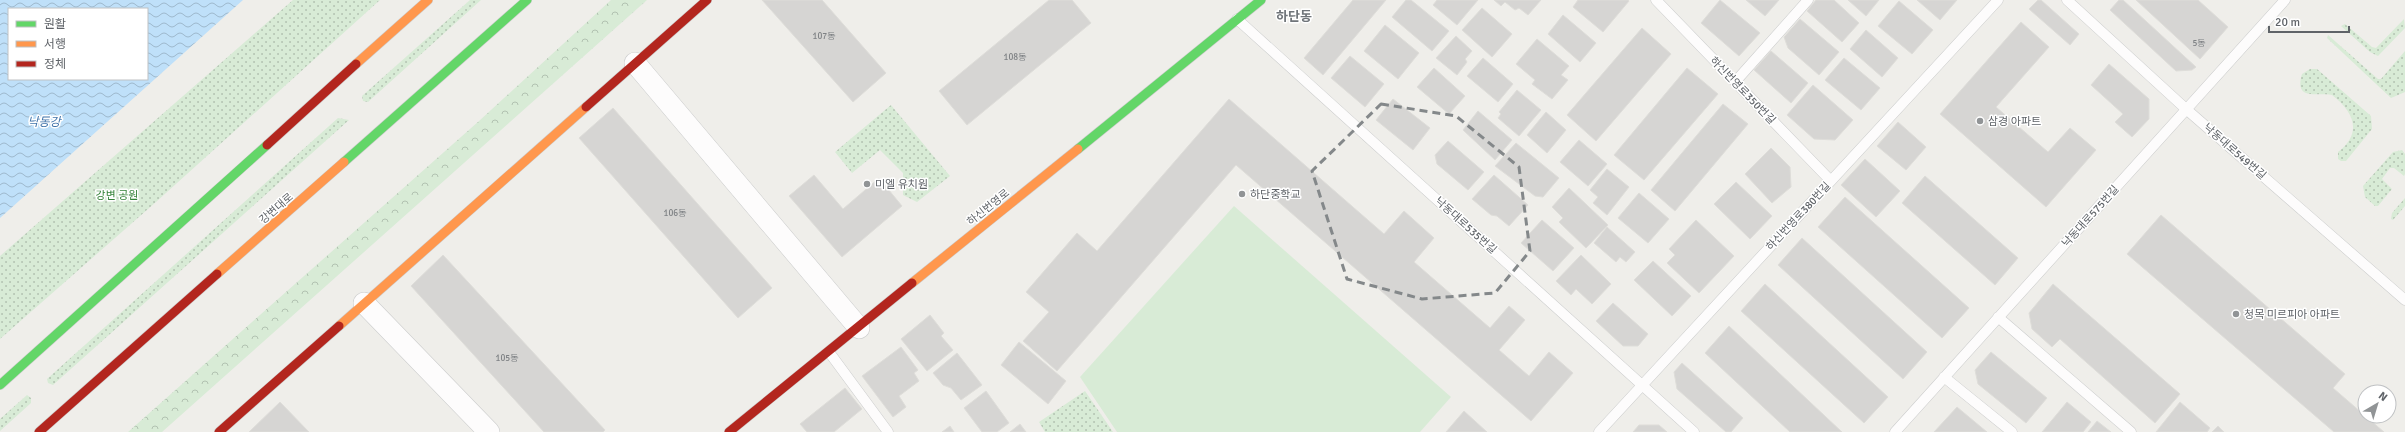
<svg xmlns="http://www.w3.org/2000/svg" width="2405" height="432" viewBox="0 0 2405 432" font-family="Signika,'Noto Sans KR',sans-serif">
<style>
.green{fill:url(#green-dots)}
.forest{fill:url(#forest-crowns)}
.pitch{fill:#d8ebd6}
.water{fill:url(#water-waves);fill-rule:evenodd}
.building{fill:#d6d5d3;stroke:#deddd9}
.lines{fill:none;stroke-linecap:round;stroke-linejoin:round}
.lane-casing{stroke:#cbcccc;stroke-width:11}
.street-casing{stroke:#cbcccc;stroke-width:22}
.fast-casing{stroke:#cacacb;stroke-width:10}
.slow-casing{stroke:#cacacb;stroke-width:10}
.jam-casing{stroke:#cacacb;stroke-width:10}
.lane{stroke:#fdfcfc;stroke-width:10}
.street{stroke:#fdfcfc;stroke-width:21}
.fast{stroke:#63d668;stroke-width:9}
.slow{stroke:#ff974d;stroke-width:9}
.jam{stroke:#b3261e;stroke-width:9}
.marked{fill:none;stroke:#84888a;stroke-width:3;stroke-dasharray:8 5;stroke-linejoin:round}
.poi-dot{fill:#919496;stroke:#fff;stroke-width:1.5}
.labels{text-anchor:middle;stroke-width:3;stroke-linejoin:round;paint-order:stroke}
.number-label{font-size:9px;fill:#7e8184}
.street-label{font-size:11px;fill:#5f6368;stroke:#fff}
.poi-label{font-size:11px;fill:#5f6368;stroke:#fff;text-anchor:start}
.park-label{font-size:11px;fill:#348238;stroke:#fff}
.water-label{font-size:12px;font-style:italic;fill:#4174aa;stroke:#fff}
.quarter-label{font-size:13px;font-weight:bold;fill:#70757a;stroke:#fff}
</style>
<defs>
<pattern id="green-dots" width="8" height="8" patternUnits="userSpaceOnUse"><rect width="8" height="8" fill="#d8ebd6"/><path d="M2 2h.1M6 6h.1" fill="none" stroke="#b2c2b1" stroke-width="1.8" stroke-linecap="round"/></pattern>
<pattern id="forest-crowns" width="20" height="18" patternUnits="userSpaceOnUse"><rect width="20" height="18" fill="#d8ebd6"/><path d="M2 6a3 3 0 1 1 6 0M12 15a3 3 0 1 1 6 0" fill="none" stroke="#b2c2b1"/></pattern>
<pattern id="water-waves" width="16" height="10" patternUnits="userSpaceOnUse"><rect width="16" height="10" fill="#bfe0f9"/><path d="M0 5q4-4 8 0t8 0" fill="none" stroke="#9eb9cd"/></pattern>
</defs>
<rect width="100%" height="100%" fill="#efeeea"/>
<path class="green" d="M293,0H380L156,202L0,339V256Z
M470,0H481L368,102L363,101L362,96Z
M2404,19L2405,28L2378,56L2370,52L2341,26L2345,24L2372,47L2376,48Z
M2328,35L2378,79H2381L2405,51V92L2391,98L2327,38Z
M2310,69H2317L2371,116L2372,129L2346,161H2341L2338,159V152C2363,133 2354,112 2332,95C2316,92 2294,101 2302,74Z
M891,105L950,176L917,202L903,195V173L880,150L852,173L835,152Z
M338,118L349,120L53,385L48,383L47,379Z
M2402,150L2405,154V174L2404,176L2394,168H2390L2382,179L2392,189L2378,206H2375L2365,197L2363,186L2393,152Z
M2405,198V206L2393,220L2391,219L2392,213Z
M1085,391L1113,432H1045L1039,422Z
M27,395L31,398V403L0,431V419Z"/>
<path class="forest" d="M611,0H647L162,432H128L479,121Z"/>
<path class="pitch" d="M1234,206L1451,397L1420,432H1117L1080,377Z"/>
<path class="water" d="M0,0H243L0,218ZM9,9H147V79H9Z"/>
<path class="building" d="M762,0H822L886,73L853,102Z
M1049,0H1072L1091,23L967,125L939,91Z
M1353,0H1386L1323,75L1304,58Z
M1406,0H1411L1449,31L1432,51L1392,17Z
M1437,0H1478L1457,25L1433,5Z
M1494,0H1541L1528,15L1519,8L1515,10L1505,2L1501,6Z
M1578,0H1628L1629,1L1603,32L1573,7Z
M1720,0L1760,33L1739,56L1701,23Z
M1746,0H1779L1765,16Z
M1816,0H1834L1859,23L1842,42L1807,11Z
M1848,0H1879L1866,16Z
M1917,0H1957L1940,20Z
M2038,0H2041L2079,34L2070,45L2029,9Z
M2119,0H2123L2196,67L2192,70L2176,71L2110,10Z
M2136,0H2198L2228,27L2200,59Z
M1899,1L1933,30L1912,54L1878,26Z
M1482,8L1512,34L1492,57L1462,30Z
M1563,15L1596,43L1580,62L1548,34Z
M1800,19L1839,52L1819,75L1788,48L1784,37Z
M2021,22L2049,47L1996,107L2048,152L2070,128L2096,150L2046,207L1940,114Z
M1385,25L1419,53L1398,79L1364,51Z
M1642,28L1671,54L1596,141L1567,115Z
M1866,30L1898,58L1882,77L1850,49Z
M1456,36L1472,51L1465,59L1467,62L1457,75L1436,58Z
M1537,39L1569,66L1561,75L1568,80L1552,99L1532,84L1535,80L1516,64Z
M1771,51L1808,83L1791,103L1754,70Z
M1350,56L1384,84L1365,107L1331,78Z
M1483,58L1513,84L1498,102L1467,76Z
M1844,58L1880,88L1861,110L1825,80Z
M2109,64L2149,99V119L2132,137L2115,122L2123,114L2091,85Z
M1434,68L1465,96L1449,114L1417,87Z
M1687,68L1718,94L1644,180L1614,155Z
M1813,85L1853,120L1835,140L1814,139L1787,115Z
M1517,90L1541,110L1519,136L1498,118L1501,114L1499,112Z
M1229,99L1384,234L1404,211L1434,238L1414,262L1490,328L1509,306L1525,320L1499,350L1529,376L1549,352L1573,373L1531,421L1236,165L1057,371L1023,341L1049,312L1026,292L1077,233L1097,251Z
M1393,99L1430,128L1413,150L1376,120Z
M1723,104L1748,124L1675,211L1651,190Z
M613,108L772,288L738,318L579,138Z
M1478,111L1512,140L1495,160L1463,130Z
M1546,112L1566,130L1547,153L1527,135Z
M1898,122L1926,147L1906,170L1877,146Z
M1579,140L1607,164L1588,186L1560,162Z
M1448,141L1484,172L1468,190L1437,164L1435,155Z
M1516,143L1559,178L1543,197L1535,196L1495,166Z
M1771,148L1790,167L1791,187L1772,203L1745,174Z
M1865,159L1900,191L1876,217L1841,185Z
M1607,169L1629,187L1607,215L1593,203L1598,197L1590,190Z
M814,175L843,209L879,178L902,206L842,257L789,196Z
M1494,175L1528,205L1509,226L1497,216L1491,215L1472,199Z
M1925,176L2018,258L1995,285L1902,203Z
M1736,182L1772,216L1750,239L1714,204Z
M1569,188L1608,225L1586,248L1559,222L1563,218L1552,207Z
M1639,193L1669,219L1648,243L1618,218Z
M1845,197L1969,308L1942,338L1818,227Z
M2161,215L2345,374L2333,388L2384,432H2334L2127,254Z
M1542,220L1574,248L1553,271L1521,243Z
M1696,220L1734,256L1699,293L1667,263L1675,255L1669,249Z
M1607,227L1635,252L1626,262L1620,257L1616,262L1594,243Z
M1802,238L1927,352L1903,379L1778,265Z
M443,255L605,430L603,432H544L411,286Z
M1581,255L1611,284L1592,304L1576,289L1571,295L1556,281Z
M1653,261L1691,296L1672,316L1634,280Z
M1765,284L1888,397L1864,423L1741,311Z
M2053,284L2180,394L2155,423L2060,339L2052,347L2032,329L2029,313Z
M1613,303L1648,334L1638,346H1623L1596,321Z
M930,315L944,333L941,336L953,350L927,371L901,339Z
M1729,326L1842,432H1790L1705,353Z
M1019,342L1066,381L1048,404L1001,365Z
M901,347L918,370L914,373L919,381L899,396L906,407L893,417L862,376Z
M1991,352L2047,398L2026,423L1978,384L1975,370Z
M957,353L982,385L961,400L951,388L943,385L933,373Z
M1682,363L1743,418L1731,432H1726L1677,389L1674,372Z
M845,388L862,409L834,432H807L800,424Z
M986,391L1009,423L997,432H982L964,408Z
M280,402L309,432H249Z
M2067,402L2091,422L2083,432H2042Z
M2180,402L2210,428L2207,432H2156Z
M1957,407L1987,432H1934Z
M1464,411L1487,432H1446Z
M2097,421L2111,432H2088Z
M1020,424L1026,432H1010Z
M1639,425H1659L1667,432H1633Z
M950,426L954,432H942Z
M2218,426L2224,432H2212Z"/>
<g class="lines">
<defs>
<path id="lane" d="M1656,0L1830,180
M2067,0L2186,109L2405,300
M1237,19L1694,432
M1735,82L1808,0
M1998,317L2131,432
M829,352L888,432
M1944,377L2012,432
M1599,432L1998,0
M1895,432L2285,0"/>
<path id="street" d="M635,63L859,328
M364,303L489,432"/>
<path id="fast" d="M1078,149L1261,0
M344,162L527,0
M0,385L267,145"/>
<path id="slow" d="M356,64L428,0
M217,274L344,162
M912,283L1078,149
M339,326L586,107"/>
<path id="jam" d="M586,107L707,0
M267,145L356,64
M39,432L217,274
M219,432L339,326
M729,432L912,283"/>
</defs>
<use href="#lane" class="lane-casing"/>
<use href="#street" class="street-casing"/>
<use href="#fast" class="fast-casing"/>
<use href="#slow" class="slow-casing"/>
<use href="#jam" class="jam-casing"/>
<use href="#lane" class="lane"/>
<use href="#street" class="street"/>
<use href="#fast" class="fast"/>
<use href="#slow" class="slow"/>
<use href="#jam" class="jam"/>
</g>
<path class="marked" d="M1381,104L1456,116L1519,167L1530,251L1495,293L1422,299L1347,279L1312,171Z"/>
<g class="poi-dot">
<circle cx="1980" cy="121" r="4"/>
<circle cx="867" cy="184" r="4"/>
<circle cx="1242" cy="194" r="4"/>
<circle cx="2236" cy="314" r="4"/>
</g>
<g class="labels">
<g class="number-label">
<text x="824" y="39">107동</text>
<text x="2199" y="46">5동</text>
<text x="1015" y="60">108동</text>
<text x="675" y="216">106동</text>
<text x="507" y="361">105동</text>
</g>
<g class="street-label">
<text transform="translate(1743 90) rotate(46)" y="4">하신번영로350번길</text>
<text transform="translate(2235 151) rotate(41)" y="4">낙동대로549번길</text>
<text transform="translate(988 207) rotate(-39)" y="4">하신번영로</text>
<text transform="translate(276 208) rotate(-41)" y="4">강변대로</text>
<text transform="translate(1798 216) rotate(-47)" y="4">하신번영로380번길</text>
<text transform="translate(2090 216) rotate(-48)" y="4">낙동대로575번길</text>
<text transform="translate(1466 225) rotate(42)" y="4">낙동대로535번길</text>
</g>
<g class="poi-label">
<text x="1988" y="125">삼경 아파트</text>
<text x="875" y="188">미엘 유치원</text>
<text x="1250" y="198">하단중학교</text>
<text x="2244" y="318">청목 미르피아 아파트</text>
</g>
<g class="park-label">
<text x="117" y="199">강변 공원</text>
</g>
<g class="water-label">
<text x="44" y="126">낙동강</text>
</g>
<g class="quarter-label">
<text x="1294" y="21">하단동</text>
</g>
</g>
<rect x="8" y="8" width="140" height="72" fill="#ffffff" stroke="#bfc1c3"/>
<rect x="16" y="21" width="20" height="6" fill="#63d668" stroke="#bfc1c3"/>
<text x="44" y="28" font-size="12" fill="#5f6368">원활</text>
<rect x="16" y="41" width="20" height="6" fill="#ff974d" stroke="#bfc1c3"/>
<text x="44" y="48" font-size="12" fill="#5f6368">서행</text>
<rect x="16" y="61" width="20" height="6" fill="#b3261e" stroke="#bfc1c3"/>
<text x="44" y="68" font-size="12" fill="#5f6368">정체</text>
<g transform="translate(2377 404) rotate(38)"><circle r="19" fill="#ffffff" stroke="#bfc1c3"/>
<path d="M0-3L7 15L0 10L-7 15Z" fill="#919496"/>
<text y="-6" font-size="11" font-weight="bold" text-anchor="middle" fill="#5f6368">N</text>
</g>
<path d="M2269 26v6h80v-6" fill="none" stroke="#5f6368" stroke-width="2"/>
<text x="2275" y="26" font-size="12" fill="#5f6368" stroke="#ffffff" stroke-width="3" paint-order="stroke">20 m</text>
</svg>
